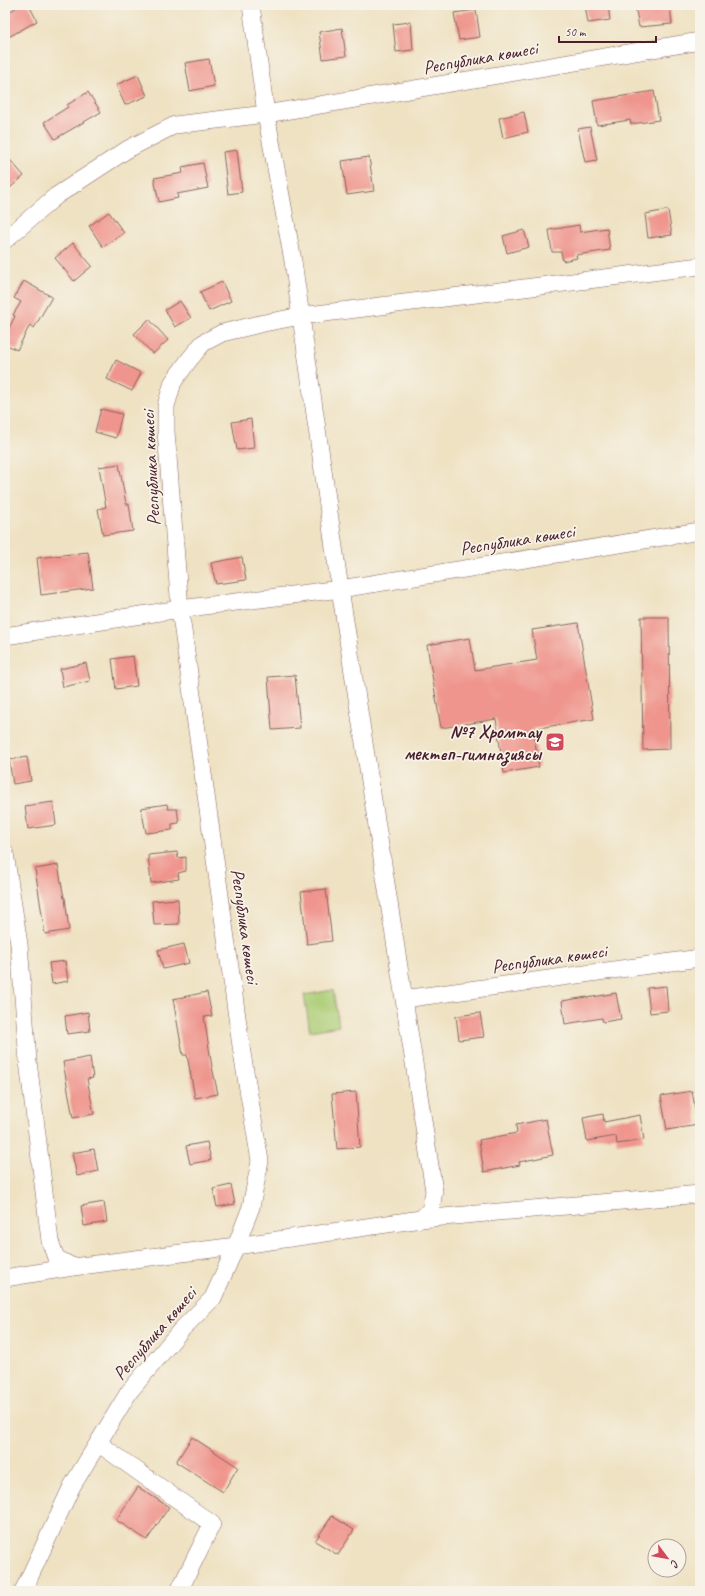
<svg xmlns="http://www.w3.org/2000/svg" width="705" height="1596" viewBox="0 0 705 1596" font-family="Caveat,sans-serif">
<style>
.green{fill:#accd76;stroke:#7b7650}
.building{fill:#ef958d}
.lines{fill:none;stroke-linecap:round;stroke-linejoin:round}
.minor-casing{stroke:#846360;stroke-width:18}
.minor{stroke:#fff;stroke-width:17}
.labels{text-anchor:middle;stroke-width:3.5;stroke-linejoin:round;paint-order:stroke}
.street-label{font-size:19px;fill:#4a1f2b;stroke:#f7f3e8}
.poi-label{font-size:19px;font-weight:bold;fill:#4a1f2b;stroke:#f7f3e8;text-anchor:end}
</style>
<rect width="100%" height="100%" fill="#f7f3e8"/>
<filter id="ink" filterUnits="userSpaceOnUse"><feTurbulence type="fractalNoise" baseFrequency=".025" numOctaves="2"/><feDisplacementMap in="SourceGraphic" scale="8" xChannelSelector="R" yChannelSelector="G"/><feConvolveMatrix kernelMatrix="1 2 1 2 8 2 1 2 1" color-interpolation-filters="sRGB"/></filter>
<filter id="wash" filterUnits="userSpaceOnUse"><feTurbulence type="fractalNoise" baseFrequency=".012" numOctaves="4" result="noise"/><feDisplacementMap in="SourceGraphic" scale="16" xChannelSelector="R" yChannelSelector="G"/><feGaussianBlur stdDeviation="0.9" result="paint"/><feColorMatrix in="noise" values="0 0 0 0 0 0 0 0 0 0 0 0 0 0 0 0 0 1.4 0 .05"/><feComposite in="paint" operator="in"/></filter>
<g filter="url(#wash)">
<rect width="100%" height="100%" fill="#efe2c3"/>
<path class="green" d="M333,990L339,1026L310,1031L304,995Z"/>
<g id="blocks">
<path class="building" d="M21,5H29L37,21L5,39V14Z
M585,5H608L610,20L588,23Z
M635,5H670L672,24L639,27Z
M476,10L480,37L459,40L454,13Z
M411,22L413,50L396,52L393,24Z
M342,28L346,56L323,59L319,32Z
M209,59L214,86L190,91L185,63Z
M138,75L147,96L125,105L116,85Z
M654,91L659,120L631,124L630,120L597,125L593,101Z
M88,92L101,112L55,139L44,122L68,107L67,105Z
M524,112L528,132L503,138L499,118Z
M590,127L597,160L585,162L578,129Z
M237,150L242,192L228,194L223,152Z
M5,154L24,176L5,192Z
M369,157L374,191L347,195L342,161Z
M203,163L208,188L177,194L178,198L159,202L154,178L183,173L182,167Z
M668,210L672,235L648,238L645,214Z
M109,212L124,233L103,247L89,226Z
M579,225L580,232L607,228L610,250L576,255L577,258L563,261L561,252H552L549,230Z
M524,230L529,247L507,253L503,236Z
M73,243L92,266L74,281L55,258Z
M24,281L52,297L34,328L30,325L17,350L5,344V336L15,316L13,315L21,302L14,298Z
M222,282L231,301L209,311L200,292Z
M180,301L191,318L175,327L165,310Z
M149,319L168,340L153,354L134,334Z
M116,360L141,373L132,391L107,379Z
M101,409L122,414L116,438L95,432Z
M251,419L254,448L237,450L232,422Z
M119,464L126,504H129L133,531L103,535L98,509L106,507L99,467Z
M88,552L93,588L41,595L37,558Z
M242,557L246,580L216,584L211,563Z
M641,617H669L670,749L643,750Z
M578,623L594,719L533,729L539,767L504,773L496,719L441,728L427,645L470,638L475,670L537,660L532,630Z
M133,656L137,686L116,689L112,659Z
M86,663L90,681L63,687L60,669Z
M295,675L300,728L272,730L268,677Z
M27,757L31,781L13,784L9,760Z
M53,802L56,825L28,829L25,806Z
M167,804L168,809H177L179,823L172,824V830L146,833L141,808Z
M177,852L178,858L186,857V871L178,873L179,879L151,883L148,855Z
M58,865L64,898H65L69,930L45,934L35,869Z
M326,889L332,941L307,944L301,892Z
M178,899L179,924L154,925L152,901Z
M184,944L189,963L163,969L158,950Z
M65,961L68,981L52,984L49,963Z
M666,986L668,1011L650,1013L647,988Z
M207,992L212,1016L204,1017L212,1067L218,1094L195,1098L187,1055H183L173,999Z
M616,993L621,1019L603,1022L602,1018L565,1024L562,1001L587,997V998Z
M88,1012L90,1031L67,1034L65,1016Z
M480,1013L484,1037L459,1040L456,1016Z
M90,1057L93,1078L87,1079L94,1114L73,1118L63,1062Z
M692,1091L698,1125L667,1130L661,1096Z
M356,1092L360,1147L337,1149L332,1094Z
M603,1114L604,1122L640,1115L644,1140L617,1144L616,1136L587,1141L583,1118Z
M546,1119L553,1155L519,1162L520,1165L484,1172L479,1140L517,1133L516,1125Z
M207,1142L211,1160L190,1164L186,1146Z
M94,1149L98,1171L77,1176L72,1153Z
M231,1185L235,1204L217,1207L213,1189Z
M104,1202L107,1222L84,1226L81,1206Z
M192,1437L238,1467L223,1492L176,1462Z
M138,1487L169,1507L147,1540L116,1520Z
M332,1516L354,1530L338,1555L315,1541Z"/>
</g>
</g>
<g filter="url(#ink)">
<use href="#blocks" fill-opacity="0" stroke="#846360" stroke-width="1"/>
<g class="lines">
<defs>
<path id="minor" d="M5,240L56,196L128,149L175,125L266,114L700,41
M5,636L180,609L340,589L700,531
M5,853L19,944L28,1061L50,1241L56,1258L73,1267L236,1246L421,1219L431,1209L434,1191L340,589L293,261L266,114L251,5
M404,999L700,958
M421,1219L700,1194
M5,1278L73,1267
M98,1443L212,1524L179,1591
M23,1591L72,1486L129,1392L181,1330L213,1298L236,1246L251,1207L260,1161L242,1053L180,609L166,431V406L173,382L189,360L203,343L222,333L264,323L301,316L700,266"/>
</defs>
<use href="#minor" class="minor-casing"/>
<use href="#minor" class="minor"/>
</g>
</g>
<defs>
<symbol id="school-square" viewBox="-11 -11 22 22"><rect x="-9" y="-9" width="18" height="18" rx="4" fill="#d1495b" stroke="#f7f3e8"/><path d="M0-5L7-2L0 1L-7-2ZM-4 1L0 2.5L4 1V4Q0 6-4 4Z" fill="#fff"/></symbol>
</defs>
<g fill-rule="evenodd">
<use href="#school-square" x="544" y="731" width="22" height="22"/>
</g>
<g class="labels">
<g class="street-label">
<text transform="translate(480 57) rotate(-10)" y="7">Республика көшесі</text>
<text transform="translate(150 468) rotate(-93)" y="7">Республика көшесі</text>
<text transform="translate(517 539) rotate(-9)" y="7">Республика көшесі</text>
<text transform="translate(246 926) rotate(82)" y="7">Республика көшесі</text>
<text transform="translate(549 958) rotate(-8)" y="7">Республика көшесі</text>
<text transform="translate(154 1333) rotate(-49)" y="7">Республика көшесі</text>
</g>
<g class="poi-label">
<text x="541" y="738">№7 Хромтау<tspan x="541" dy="22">мектеп-гимназиясы</tspan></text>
</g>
</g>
<rect width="705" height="1596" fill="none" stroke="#f7f3e8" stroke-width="20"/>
<g transform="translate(667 1558) rotate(122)"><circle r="19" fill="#f7f3e8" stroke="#b29e9c"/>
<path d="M0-3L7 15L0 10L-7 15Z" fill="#d1495b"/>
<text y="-6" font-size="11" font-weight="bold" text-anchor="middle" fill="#4a1f2b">С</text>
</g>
<path d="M559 36v6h97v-6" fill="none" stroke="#4a1f2b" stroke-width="2"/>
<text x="565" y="36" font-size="12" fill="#4a1f2b" stroke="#f7f3e8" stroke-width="3" paint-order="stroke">50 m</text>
</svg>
